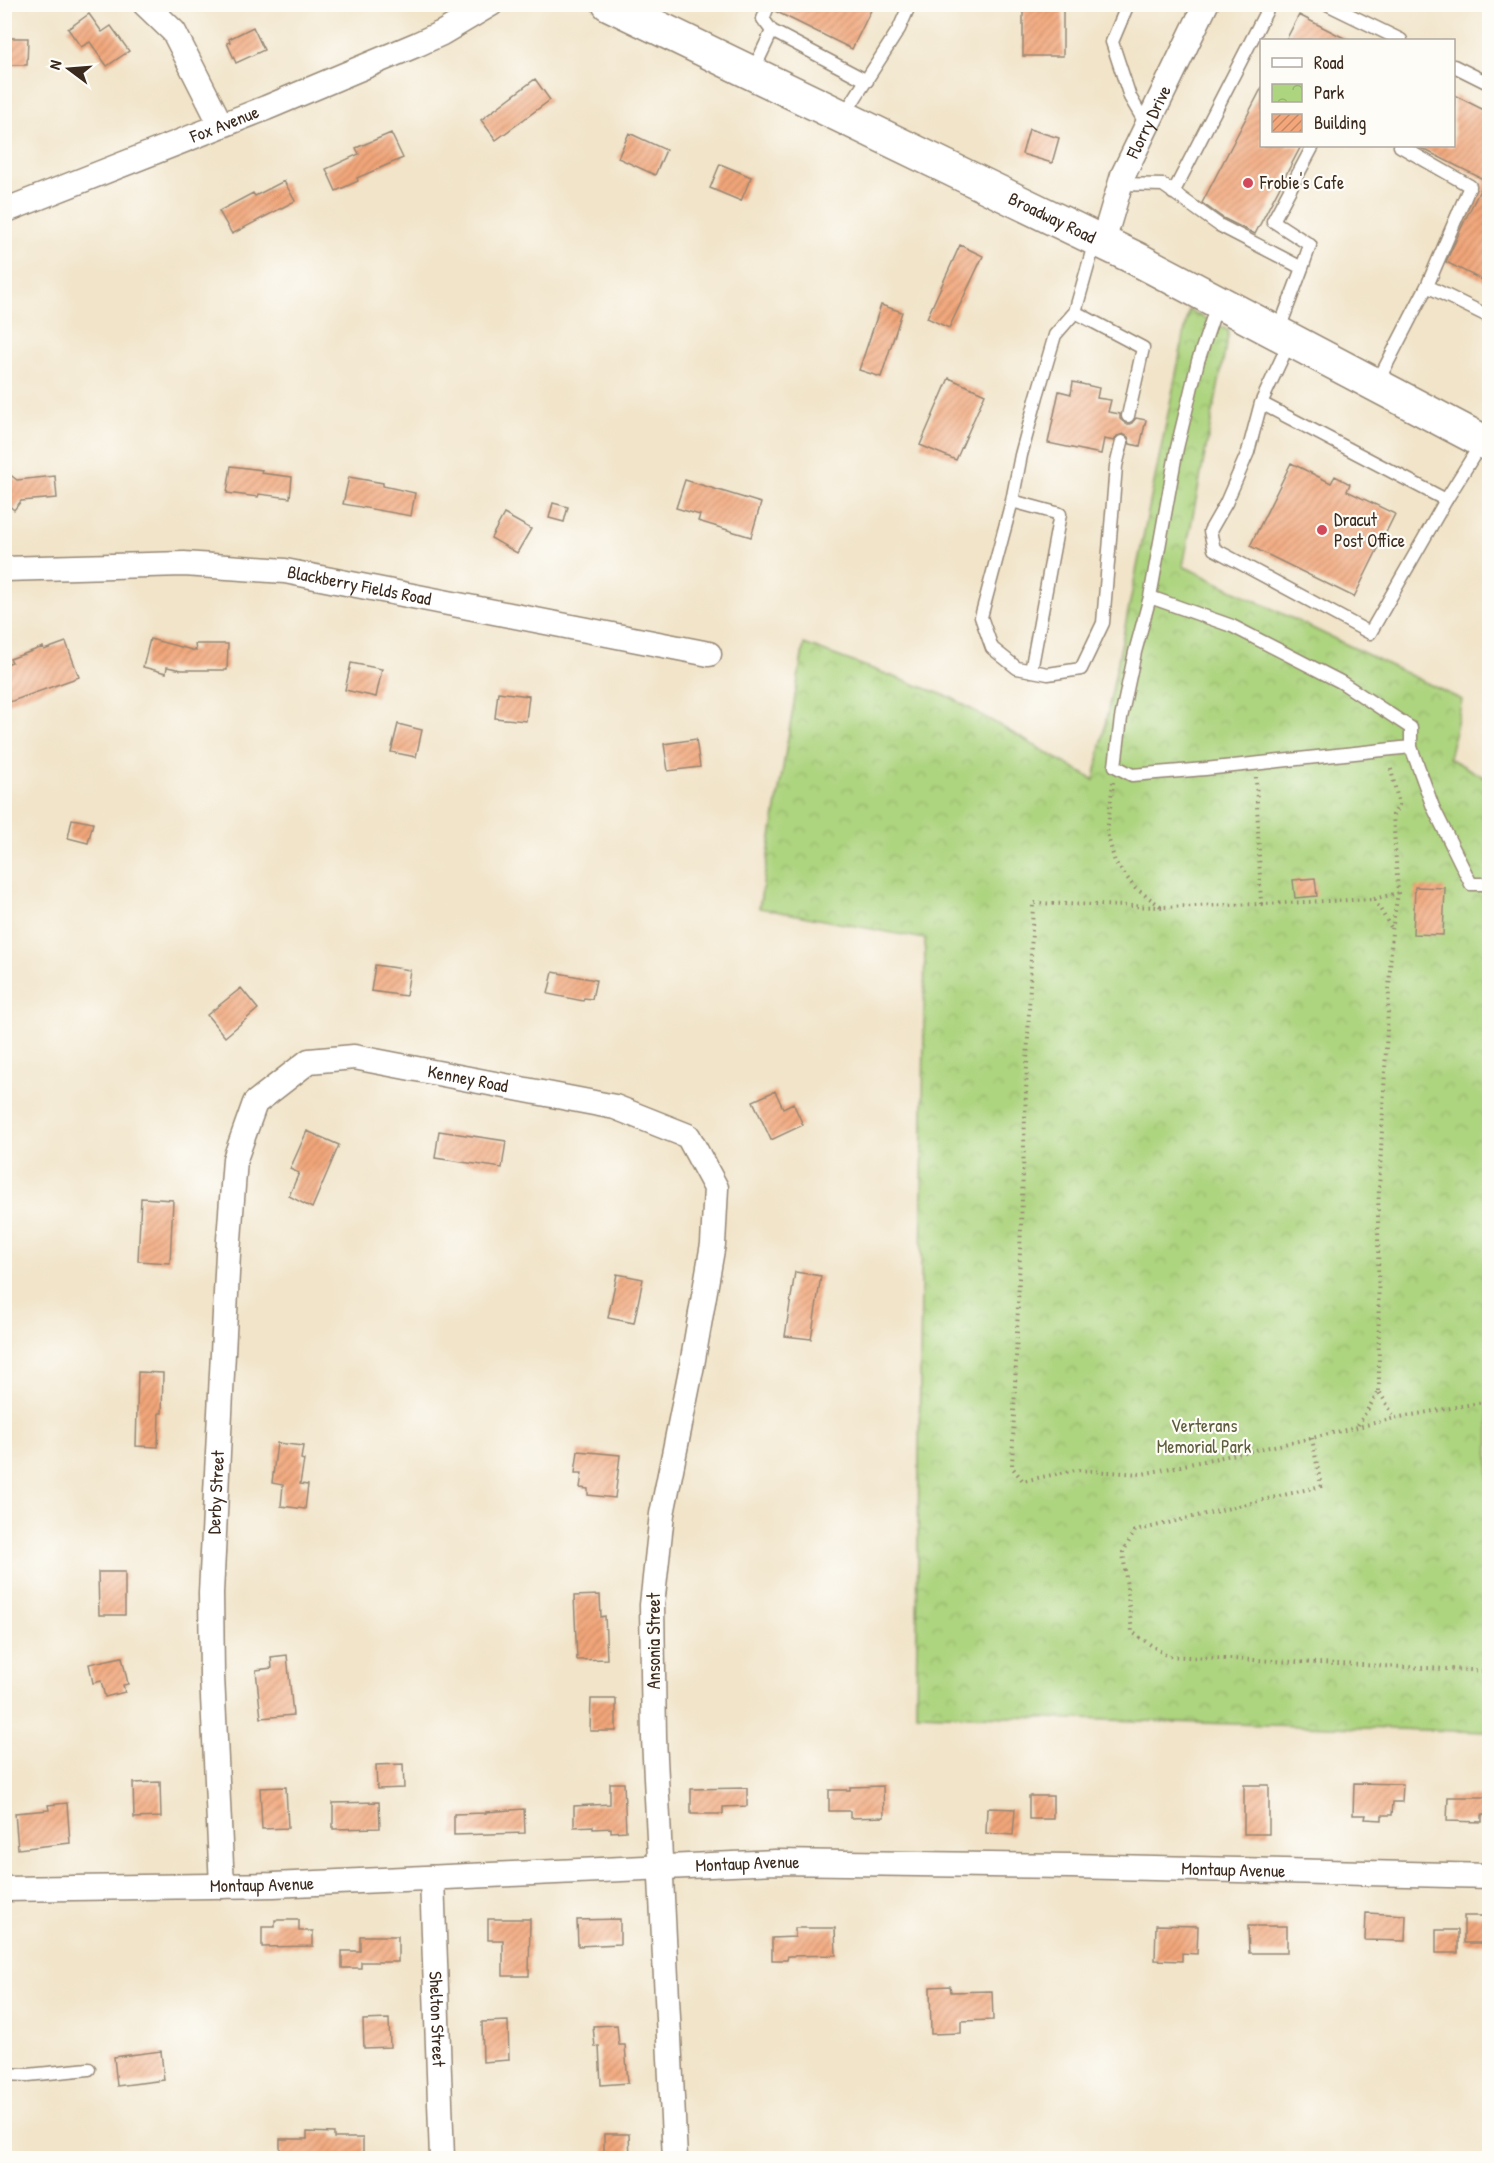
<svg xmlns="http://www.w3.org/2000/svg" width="1494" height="2163" viewBox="0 0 1494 2163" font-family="'Patrick Hand',sans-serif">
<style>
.park{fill:url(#park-crowns);stroke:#747f4e;stroke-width:1.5}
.building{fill:url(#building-hatch)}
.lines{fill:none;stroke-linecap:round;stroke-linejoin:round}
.service-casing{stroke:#968774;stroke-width:15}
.minor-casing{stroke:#968774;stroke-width:27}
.secondary-casing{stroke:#968774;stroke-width:36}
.path{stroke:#968774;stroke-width:4;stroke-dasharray:1.5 4.5;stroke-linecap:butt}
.service{stroke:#fff;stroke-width:12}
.minor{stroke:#fff;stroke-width:24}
.secondary{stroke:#fff;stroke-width:33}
.poi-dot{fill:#d1495b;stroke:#fdfcf7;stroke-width:2}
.labels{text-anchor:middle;stroke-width:4.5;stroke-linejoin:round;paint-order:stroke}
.street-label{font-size:18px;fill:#3b2a1e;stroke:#fdfcf7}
.poi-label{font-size:18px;fill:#3b2a1e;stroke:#fdfcf7;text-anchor:start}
.park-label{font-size:18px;fill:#5d5d3b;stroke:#fdfcf7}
</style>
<defs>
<pattern id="park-crowns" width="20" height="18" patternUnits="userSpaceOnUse" patternTransform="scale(1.5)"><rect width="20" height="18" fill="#add47f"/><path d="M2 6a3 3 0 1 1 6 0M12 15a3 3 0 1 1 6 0" fill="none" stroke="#96b66d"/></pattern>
<pattern id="building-hatch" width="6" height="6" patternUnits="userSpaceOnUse" patternTransform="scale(1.5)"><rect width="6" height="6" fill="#f2a679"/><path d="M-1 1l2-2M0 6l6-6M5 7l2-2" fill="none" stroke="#c58763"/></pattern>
</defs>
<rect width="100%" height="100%" fill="#fdfcf7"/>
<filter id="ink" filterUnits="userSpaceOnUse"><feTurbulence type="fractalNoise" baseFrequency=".0167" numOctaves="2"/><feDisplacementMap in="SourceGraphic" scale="12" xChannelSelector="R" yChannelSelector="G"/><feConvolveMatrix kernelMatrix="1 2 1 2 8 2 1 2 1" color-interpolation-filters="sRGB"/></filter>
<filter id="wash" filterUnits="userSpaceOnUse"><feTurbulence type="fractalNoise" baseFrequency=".008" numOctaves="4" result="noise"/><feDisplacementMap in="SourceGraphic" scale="24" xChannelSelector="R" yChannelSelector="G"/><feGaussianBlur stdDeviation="1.35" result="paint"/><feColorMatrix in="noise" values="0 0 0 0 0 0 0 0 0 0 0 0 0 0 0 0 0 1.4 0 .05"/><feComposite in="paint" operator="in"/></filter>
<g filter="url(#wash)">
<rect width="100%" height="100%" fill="#f1e4c9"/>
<path class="park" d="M1189,310L1229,331L1183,566L1462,700L1449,758L1489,780V1732L916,1714L925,939L759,908L804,644L952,698L1094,780Z"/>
<g id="blocks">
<path class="building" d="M777,4H874L852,49L775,11Z
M1023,4H1063V56H1023Z
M89,14L102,32L111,26L129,51L107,66L90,42L81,47L68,29Z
M1299,15L1348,40H1286Z
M253,27L264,50L236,63L227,43L230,42L229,39Z
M4,38H28L27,65H4Z
M535,79L550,100L496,140L481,120Z
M1262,87V146H1301L1255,234L1223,218L1202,203Z
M1454,95L1490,113V284L1446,262L1464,222L1485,180L1417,146H1454Z
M1029,129L1059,138L1052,163L1022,154Z
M391,133L403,158L357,178L358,181L336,191L326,169L359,154L356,148Z
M629,133L666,150L655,175L618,158Z
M720,164L751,177L741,201L710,188Z
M284,181L295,201L232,234L219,211L253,193L255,196Z
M960,245L983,256L949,328L927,318Z
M881,305L902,312L881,377L859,370Z
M949,378L985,394L956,460L920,445Z
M1073,382L1099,388L1097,398L1111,400L1108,412L1120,414V419L1126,424H1131L1136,418L1146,420L1140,446L1130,444L1128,437L1123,434L1117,436L1114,441L1104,439L1101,454L1048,443L1059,391L1071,394Z
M1291,463L1331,483L1335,476L1350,484L1347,491L1395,514L1354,597L1250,546Z
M231,466L262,470L261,473L292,477L290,498L259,494L258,497L227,493Z
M4,470L17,480L55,476L57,498L21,501L14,510L4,501Z
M349,477L383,483V486L415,493L411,516L343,504Z
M685,480L761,503L751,537L698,521L700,515L676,508Z
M553,503L568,507L564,522L549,518Z
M504,514L531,529L517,553L491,538Z
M150,639L196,651L195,644H228L227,670H182L167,667L166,673L143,667Z
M66,642L79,677L4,704V665L12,662L10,659L43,647L44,650Z
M351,663L382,669L376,697L345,690Z
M498,692L529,696L526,721L495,718Z
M398,724L422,730L416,757L391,752Z
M696,739L700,767L668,771L664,744Z
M72,819L93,823L88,843L68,838Z
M1315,878L1317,896L1295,898L1293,880Z
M1415,887L1445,888L1443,935L1413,934Z
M375,965L410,970L406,996L371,991Z
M553,972L596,980L592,999L584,998L583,1001L548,994Z
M241,988L258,1009L225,1037L207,1015Z
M775,1091L783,1108L793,1103L803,1125L771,1140L753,1101Z
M307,1131L339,1145L312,1208L289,1196L299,1173L290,1169Z
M439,1131L506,1141L502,1168L435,1158Z
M141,1198L173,1200L170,1263L138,1261Z
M795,1272L821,1276L811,1339L785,1336Z
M617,1274L643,1279L634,1323L608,1318Z
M138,1372L163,1373L162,1413H159L158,1447L136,1446Z
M277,1443L303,1446L301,1459L304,1460L300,1484L308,1485L305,1509L281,1506L283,1485L272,1483Z
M578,1451L620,1455L615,1498L588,1495V1489L580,1488L582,1473H575Z
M98,1572H125V1615H99Z
M600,1595L601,1617L605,1616L607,1659L577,1660L574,1596Z
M287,1655L293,1715L261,1718L256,1670L272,1668L271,1657Z
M122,1657L128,1684L123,1685L125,1692L105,1697L101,1681L93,1683L89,1664Z
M591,1699H616V1731H590Z
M403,1764L404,1788L377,1789L376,1765Z
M160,1782L161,1817L134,1818L133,1783Z
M610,1783H624L626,1831L611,1832V1828L593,1829V1826L574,1827V1806L610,1804Z
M1354,1783L1403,1784L1402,1802H1393L1392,1815H1382V1820L1365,1819L1366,1815H1353Z
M1244,1785H1269V1834H1244Z
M883,1786L884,1817L850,1818V1811H829V1790H850V1787Z
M286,1787L288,1828L262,1829L260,1788Z
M747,1788V1806L723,1807V1814H691V1789Z
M1029,1796H1053V1819H1029Z
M1448,1797H1490V1815H1482V1822L1447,1821Z
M379,1802L380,1828L333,1829V1803Z
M67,1803L70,1843L18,1849L15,1813L49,1810L48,1805Z
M987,1808L1015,1809L1013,1835L986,1833Z
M524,1809L525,1833L454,1835V1814L486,1813V1812Z
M1366,1913L1406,1915L1405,1941L1365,1940Z
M1464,1916H1490V1943H1464Z
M488,1919H530L529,1976H503V1940H488Z
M620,1919V1944L578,1946L577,1920Z
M275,1920H299V1931H313V1946L262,1947V1927H275Z
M1156,1925L1198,1926L1197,1954L1182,1953V1961L1155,1960Z
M1248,1926H1287V1953H1249Z
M795,1928H835L836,1955L788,1956L787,1960H772V1938L795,1937Z
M1436,1930H1458V1953H1436Z
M360,1936H398V1962H361V1968H342V1951H360Z
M950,1986L951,1992L992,1991L993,2020L961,2021V2033L931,2034L930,1987Z
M389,2019L390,2047L364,2048L363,2020Z
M508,2021L509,2060L483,2062L482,2022Z
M617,2025L619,2045H625L628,2083L601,2085L599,2046L595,2047L593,2026Z
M161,2051L164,2080L117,2086L114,2057Z
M307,2132L334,2133V2138H363V2158H280V2139H307Z
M604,2134H629L630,2158H604Z"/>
</g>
</g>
<g filter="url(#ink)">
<use href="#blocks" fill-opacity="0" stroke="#968774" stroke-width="1.5"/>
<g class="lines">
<defs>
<path id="service" d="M769,4L763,19L772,31
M1128,4L1112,42L1130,97L1147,126
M1327,4L1401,40
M1454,66L1490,84
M753,71L772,31L867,81
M844,115L899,29L910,4
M1121,184L1163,185L1219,225L1302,268L1278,332
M1173,193L1270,4
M1095,241L1075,312L1055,335L1037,396L1021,455L1012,501L981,617L992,648L1017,668L1048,674L1081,669L1103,623L1116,466L1122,442
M1302,268L1310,245L1273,221L1313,146
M1427,286L1490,317
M1075,312L1143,348L1128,416
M1290,341L1261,403L1248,452L1226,503L1210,531L1214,549L1370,633L1446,500L1482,442
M1377,383L1427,286L1470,186L1400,146
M1261,403L1446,500
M1012,501L1060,514L1031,671
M1150,597L1232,626L1341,682L1411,728V747L1205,769L1132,775L1115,766L1121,718L1135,652L1150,597L1177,448L1198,361L1218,302
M1411,747L1433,807L1471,884H1490
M4,2074L28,2075L89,2069"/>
<g id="minor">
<path d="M145,4L174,32L221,125"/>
<path id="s1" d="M4,211L266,108L418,44L442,33L491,4"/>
<path id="s2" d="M1103,242L1123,175L1206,4"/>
<path id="s3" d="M4,569L184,564L285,571L709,654"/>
<path id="s4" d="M432,1878L442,2158"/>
<path id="s5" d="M222,1886L212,1676L211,1593L228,1253L235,1159L255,1103L309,1061L354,1057L615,1107L688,1136L716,1188L713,1244L692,1365L662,1514L652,1605L654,1738L675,2158"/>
<path id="s6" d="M4,1889L273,1885L775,1862L1071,1866L1490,1876"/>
</g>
<g id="secondary">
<path id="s7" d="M609,4L1135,258L1490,445"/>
</g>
</defs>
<use href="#service" class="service-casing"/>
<use href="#minor" class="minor-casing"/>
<use href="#secondary" class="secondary-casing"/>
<path class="path" d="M1113,782L1107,833L1115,862L1135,888L1162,907L1261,904L1256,777
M1374,899L1398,893
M1261,904L1374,899L1392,929
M1162,907L1033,903L1012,1467L1023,1481L1075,1470L1142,1474L1312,1438L1395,1418
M1379,1391L1378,1210L1392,930L1398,893L1393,815L1399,805L1390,765
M1358,1425L1379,1391L1395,1418L1490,1401
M1312,1438L1321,1486L1135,1531L1123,1552L1132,1632L1167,1656L1490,1671"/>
<use href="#service" class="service"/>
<use href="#minor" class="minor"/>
<use href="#secondary" class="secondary"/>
</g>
</g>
<g class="poi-dot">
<circle cx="1248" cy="183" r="6"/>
<circle cx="1322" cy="530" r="6"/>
</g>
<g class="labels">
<g class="street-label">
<text dy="6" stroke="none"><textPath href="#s2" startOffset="129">Florry Drive</textPath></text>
<text dy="6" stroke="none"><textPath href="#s1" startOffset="237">Fox Avenue</textPath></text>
<text dy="6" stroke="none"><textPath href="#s7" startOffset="492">Broadway Road</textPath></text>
<text dy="6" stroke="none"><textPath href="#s3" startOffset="357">Blackberry Fields Road</textPath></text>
<text dy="6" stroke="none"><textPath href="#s5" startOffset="1017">Kenney Road</textPath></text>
<text dy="6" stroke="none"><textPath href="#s5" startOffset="394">Derby Street</textPath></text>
<text transform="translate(654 1641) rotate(-90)" y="6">Ansonia Street</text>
<text dy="6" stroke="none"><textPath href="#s6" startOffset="744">Montaup Avenue</textPath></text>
<text dy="6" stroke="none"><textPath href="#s6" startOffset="1230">Montaup Avenue</textPath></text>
<text dy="6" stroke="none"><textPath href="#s6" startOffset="258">Montaup Avenue</textPath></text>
<text dy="6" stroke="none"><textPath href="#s4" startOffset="141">Shelton Street</textPath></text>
</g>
<g class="poi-label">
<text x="1260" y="189">Frobie's Cafe</text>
<text x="1334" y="526">Dracut<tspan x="1334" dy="21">Post Office</tspan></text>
</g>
<g class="park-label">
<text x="1204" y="1432">Verterans<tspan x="1204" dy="21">Memorial Park</tspan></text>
</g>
</g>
<rect width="1494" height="2163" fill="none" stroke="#fdfcf7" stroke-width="24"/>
<rect x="1260" y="39" width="195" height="108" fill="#fdfcf7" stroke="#afa8a0" stroke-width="1.5"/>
<rect x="1272" y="58" width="30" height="9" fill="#ffffff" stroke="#afa8a0" stroke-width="1.5"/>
<text x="1314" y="69" font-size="18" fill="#3b2a1e">Road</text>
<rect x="1272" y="84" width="30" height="18" fill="url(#park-crowns)" stroke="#afa8a0" stroke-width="1.5"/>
<text x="1314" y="99" font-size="18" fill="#3b2a1e">Park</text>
<rect x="1272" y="114" width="30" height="18" fill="url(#building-hatch)" stroke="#afa8a0" stroke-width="1.5"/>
<text x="1314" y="129" font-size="18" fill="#3b2a1e">Building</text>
<g transform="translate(69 69) rotate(286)" stroke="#fdfcf7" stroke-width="4.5" paint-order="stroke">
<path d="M0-4.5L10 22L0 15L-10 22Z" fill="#3b2a1e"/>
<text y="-9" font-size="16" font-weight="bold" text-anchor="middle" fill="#3b2a1e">N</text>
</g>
</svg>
